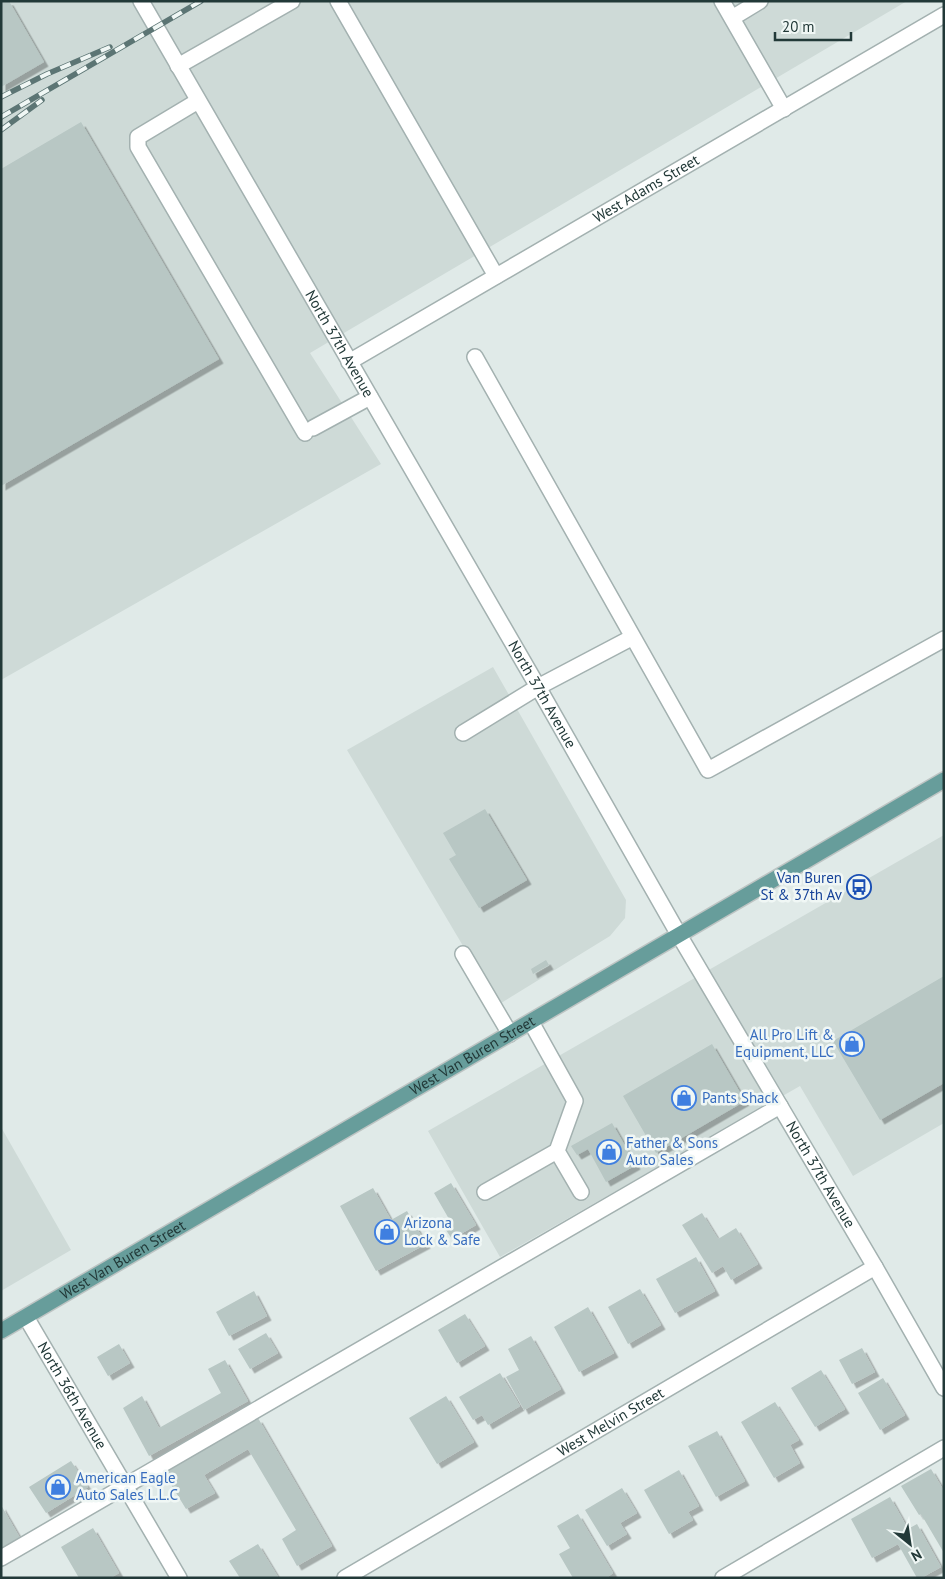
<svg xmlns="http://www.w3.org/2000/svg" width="945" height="1579" viewBox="0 0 945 1579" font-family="'PT Sans',sans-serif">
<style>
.built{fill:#cedad7}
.building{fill:#b8c7c4;filter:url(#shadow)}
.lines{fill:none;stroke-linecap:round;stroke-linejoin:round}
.lane-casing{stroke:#a3b1b0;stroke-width:18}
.street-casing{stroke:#a3b1b0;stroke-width:18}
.primary-casing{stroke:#bdc4c3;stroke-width:18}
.lane{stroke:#fff;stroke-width:15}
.street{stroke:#fff;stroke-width:15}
.primary{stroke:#679d9b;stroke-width:15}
.rail-casing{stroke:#5c7574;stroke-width:5.5}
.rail{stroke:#f0f7f5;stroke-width:4;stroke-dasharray:11;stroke-linecap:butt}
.labels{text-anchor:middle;stroke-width:5;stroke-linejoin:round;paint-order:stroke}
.street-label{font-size:15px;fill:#223938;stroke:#f0f7f5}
.transit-label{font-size:15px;fill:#164399;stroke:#f0f7f5;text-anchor:end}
.shop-label{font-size:15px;fill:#366cbe;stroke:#f0f7f5;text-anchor:start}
</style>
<defs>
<filter id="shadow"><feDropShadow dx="4.5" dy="4.5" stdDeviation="0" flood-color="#0004"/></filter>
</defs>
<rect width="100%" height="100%" fill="#e0eae8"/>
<path class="built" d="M1,1H907L310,353L381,464L1,680Z
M493,667L626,900L625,918L610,936L498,1005L347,750Z
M944,835V1123L853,1176L800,1086L500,1257L428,1131Z
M1,1127L71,1250L1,1291Z"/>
<path class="building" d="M1,1H9L44,62L1,87Z
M81,122L219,359L1,486V169Z
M485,809L527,880L479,908L449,859L456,855L443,833Z
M862,883L864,887L850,895L848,890Z
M546,960L549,965L533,974L531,969Z
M944,976V1083L880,1120L833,1041Z
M712,1044L745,1101L656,1153L623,1096Z
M612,1123L636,1165L606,1182L588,1149L577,1155L571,1146Z
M451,1183L476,1225L452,1239L442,1224L449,1219L434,1193Z
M373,1188L391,1220L407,1211L426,1244L376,1271L340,1206Z
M702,1213L718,1239L736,1228L758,1264L731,1280L723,1266L712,1273L682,1225Z
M696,1257L715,1291L675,1313L656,1279Z
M640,1289L661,1325L628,1344L608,1307Z
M254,1291L267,1316L229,1336L216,1312Z
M588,1307L614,1353L579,1372L554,1327Z
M465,1314L485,1346L457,1363L438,1330Z
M266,1333L278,1353L250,1369L238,1349Z
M531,1336L561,1389L524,1410L506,1377L519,1370L508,1349Z
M119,1344L130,1363L108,1376L97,1357Z
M862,1348L875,1372L852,1384L839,1360Z
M225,1360L248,1401L149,1456L123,1408L142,1396L159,1428L221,1393L208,1369Z
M821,1370L845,1409L815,1427L791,1388Z
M500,1373L520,1406L488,1425L482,1415L473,1420L459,1397Z
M883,1378L905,1415L880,1430L858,1393Z
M446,1396L474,1442L437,1464L409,1418Z
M775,1402L799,1440L790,1445L800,1463L774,1478L741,1422Z
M258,1418L332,1546L297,1566L282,1539L296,1530L248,1449L204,1475L215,1493L186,1509L164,1473Z
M717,1431L745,1481L716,1497L688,1446Z
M71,1461L88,1487L46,1513L29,1487Z
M931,1469L944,1491V1553L921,1514L919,1515L901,1486Z
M679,1470L699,1506L688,1512L693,1520L669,1534L644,1490Z
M622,1488L637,1513L620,1523L627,1534L607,1546L585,1510Z
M890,1497L908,1529L917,1524L941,1567L921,1578H917L898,1544L872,1558L851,1519Z
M1,1505L20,1538L1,1549Z
M578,1514L613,1573L606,1578H573L559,1554L570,1548L557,1526Z
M93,1528L119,1573L110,1578H79L61,1547Z
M258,1544L278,1577L276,1578H240L229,1561Z"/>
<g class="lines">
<defs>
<path id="lane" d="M338,1L496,276
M722,1L784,109
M732,18L760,1
M178,66L292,1
M198,101L138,137V147L305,433
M475,357L708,770L944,639
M313,428L370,397
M463,733L538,687L633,637
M463,954L510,1034
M531,1022L575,1101L557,1151L581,1192
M485,1192L557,1151
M1,1558L780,1106
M723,1578L944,1448"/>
<g id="street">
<path id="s1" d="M141,1L538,687L679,935L875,1267L944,1388"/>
<path id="s2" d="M349,362L944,15"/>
<path id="s3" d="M26,1317L179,1578"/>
<path id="s4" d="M345,1578L875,1267"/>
</g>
<g id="primary">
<path id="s5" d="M1,1331L944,780"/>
</g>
</defs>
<use href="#lane" class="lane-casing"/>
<use href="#street" class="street-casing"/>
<use href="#primary" class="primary-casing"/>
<use href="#lane" class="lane"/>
<use href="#street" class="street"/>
<use href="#primary" class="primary"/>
<defs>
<path id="rail" d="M1,97L47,74L110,47
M1,117L201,1
M1,130L42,100"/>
</defs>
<use href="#rail" class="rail-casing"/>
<use href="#rail" class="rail"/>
</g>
<defs>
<symbol id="bus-ring" viewBox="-11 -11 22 22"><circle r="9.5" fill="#f0f7f5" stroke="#1a4fb4" stroke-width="1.5"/><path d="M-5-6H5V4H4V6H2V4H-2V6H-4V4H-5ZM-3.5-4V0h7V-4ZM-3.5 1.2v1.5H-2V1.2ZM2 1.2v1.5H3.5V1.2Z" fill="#1a4fb4"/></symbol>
<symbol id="shop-ring" viewBox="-11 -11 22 22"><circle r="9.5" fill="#f0f7f5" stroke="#3f7fe0" stroke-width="1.5"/><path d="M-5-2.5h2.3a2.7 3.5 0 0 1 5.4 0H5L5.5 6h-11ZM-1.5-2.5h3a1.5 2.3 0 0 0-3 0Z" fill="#3f7fe0"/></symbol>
</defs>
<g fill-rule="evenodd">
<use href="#bus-ring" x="845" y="873" width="28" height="28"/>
<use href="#shop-ring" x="838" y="1030" width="28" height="28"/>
<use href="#shop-ring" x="670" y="1084" width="28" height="28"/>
<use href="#shop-ring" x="595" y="1138" width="28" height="28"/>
<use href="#shop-ring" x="373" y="1218" width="28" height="28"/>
<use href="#shop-ring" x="44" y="1473" width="28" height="28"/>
</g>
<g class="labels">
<g class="street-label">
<text dy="5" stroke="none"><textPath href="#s2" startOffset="344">West Adams Street</textPath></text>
<text dy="5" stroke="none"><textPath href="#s1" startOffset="396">North 37th Avenue</textPath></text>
<text dy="5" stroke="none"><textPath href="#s1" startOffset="801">North 37th Avenue</textPath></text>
<text dy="5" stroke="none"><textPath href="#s5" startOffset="546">West Van Buren Street</textPath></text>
<text dy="5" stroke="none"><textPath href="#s1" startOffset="1356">North 37th Avenue</textPath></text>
<text dy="5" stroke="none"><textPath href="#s5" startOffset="141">West Van Buren Street</textPath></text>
<text dy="5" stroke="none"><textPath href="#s3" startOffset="91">North 36th Avenue</textPath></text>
<text dy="5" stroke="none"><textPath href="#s4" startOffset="308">West Melvin Street</textPath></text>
</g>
<g class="transit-label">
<text x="842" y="883">Van Buren<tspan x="842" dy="17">St &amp; 37th Av</tspan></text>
</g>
<g class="shop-label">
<text x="834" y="1040" text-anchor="end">All Pro Lift &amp;<tspan x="834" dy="17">Equipment, LLC</tspan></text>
<text x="702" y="1103">Pants Shack</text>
<text x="626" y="1148">Father &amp; Sons<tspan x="626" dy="17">Auto Sales</tspan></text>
<text x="404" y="1228">Arizona<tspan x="404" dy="17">Lock &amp; Safe</tspan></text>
<text x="76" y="1483">American Eagle<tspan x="76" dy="17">Auto Sales L.L.C</tspan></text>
</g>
</g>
<rect width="945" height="1579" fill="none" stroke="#223938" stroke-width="5"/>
<g transform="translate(910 1544) rotate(150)" stroke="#f0f7f5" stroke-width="4" paint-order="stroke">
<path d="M0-4L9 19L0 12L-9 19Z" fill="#223938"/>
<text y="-8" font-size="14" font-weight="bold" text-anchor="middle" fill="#223938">N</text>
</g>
<path d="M775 32v8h76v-8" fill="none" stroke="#223938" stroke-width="2.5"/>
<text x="782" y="32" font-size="15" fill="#223938" stroke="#f0f7f5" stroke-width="4" paint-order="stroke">20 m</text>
</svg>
